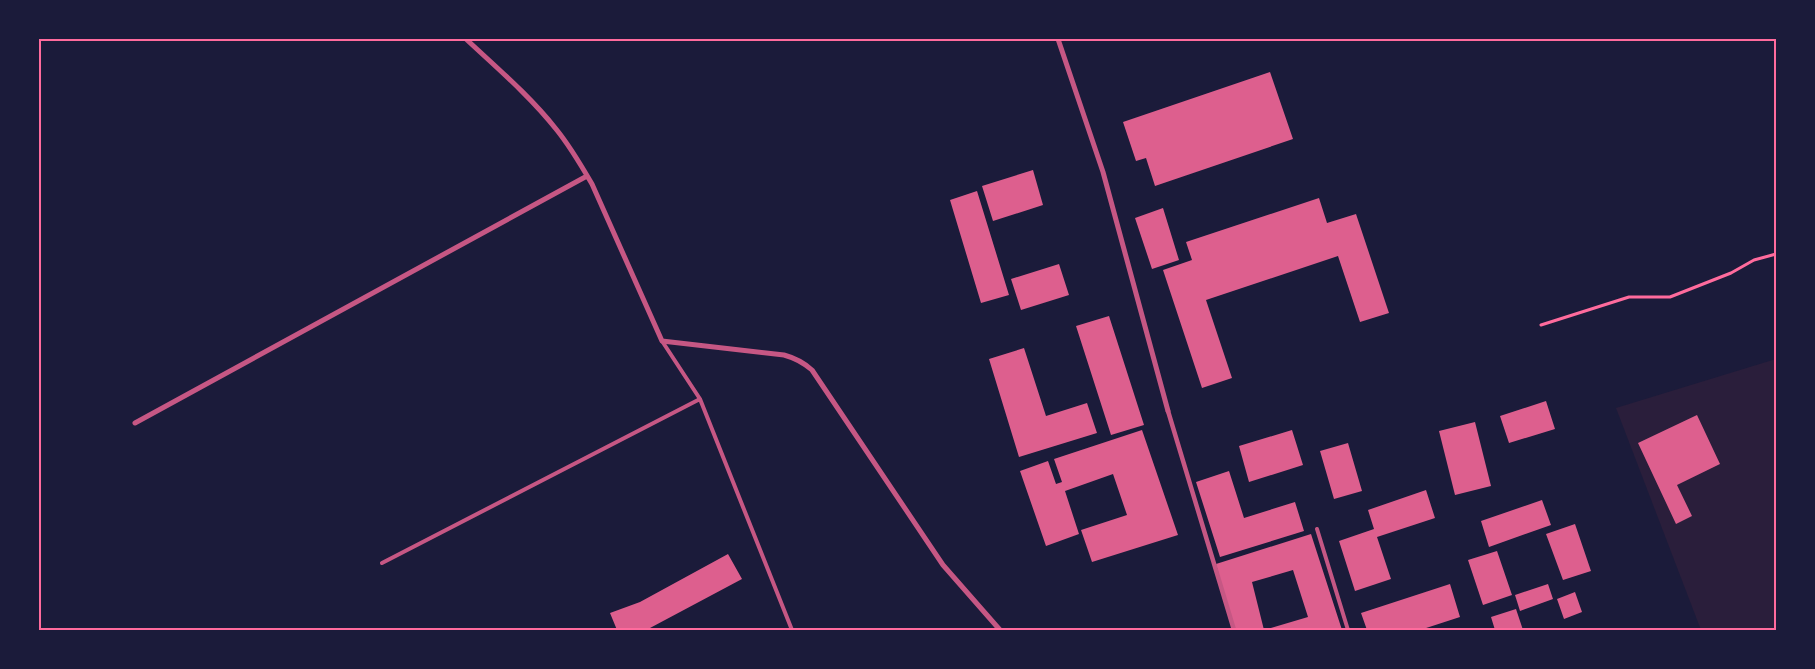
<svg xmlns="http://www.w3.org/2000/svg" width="1815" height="669" viewBox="0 0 1815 669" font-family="'Fira Sans',sans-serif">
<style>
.green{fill:#2a1e3b}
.building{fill:#dd5f8e}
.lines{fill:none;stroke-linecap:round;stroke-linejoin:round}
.path{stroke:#ff6b9d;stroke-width:3}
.service{stroke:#c65784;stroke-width:4}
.pedestrian{stroke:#c65784;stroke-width:4.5}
.minor{stroke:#c65784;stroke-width:5}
.neatline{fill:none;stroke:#ff6b9d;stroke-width:2}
</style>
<rect width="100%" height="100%" fill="#1b1b3a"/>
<path class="green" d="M1776,359V630H1701L1616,408Z"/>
<path class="building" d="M1270,72L1293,139L1155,186L1146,158L1136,161L1123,122Z
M1033,170L1043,205L993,221L982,186Z
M977,191L1009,295L981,303L950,200Z
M1319,198L1327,223L1356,214L1389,313L1360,322L1338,256L1206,300L1232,378L1202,388L1163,270L1192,260L1186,242Z
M1163,208L1179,260L1152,269L1135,218Z
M1059,264L1069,295L1021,310L1011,279Z
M1109,316L1144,425L1111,435L1076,326Z
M1024,348L1046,416L1087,403L1097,433L1019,457L989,359Z
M1546,401L1555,429L1509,443L1500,416Z
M1697,415L1720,464L1677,485L1692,516L1676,524L1638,443Z
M1475,422L1491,486L1455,495L1439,431Z
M1142,430L1178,535L1092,562L1081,530L1127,515L1113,474L1065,491L1079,534L1046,546L1020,471L1048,461L1056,484L1062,482L1054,459Z
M1292,430L1303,465L1249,482L1239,446Z
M1348,443L1362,491L1334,499L1320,451Z
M1229,471L1244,518L1295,502L1304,531L1220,557L1196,482Z
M1426,490L1435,518L1377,537L1391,579L1355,591L1339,541L1374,529L1368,510Z
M1542,500L1551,525L1489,547L1481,521Z
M1575,524L1591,571L1563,580L1546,534Z
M1311,534L1342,630H1264L1308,617L1293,570L1252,582L1264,630H1234L1216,564Z
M1497,551L1512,595L1483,605L1468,560Z
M728,554L742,579L650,628L651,630H617L610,613L640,602Z
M1450,584L1460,617L1420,630H1367L1361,613Z
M1548,584L1553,599L1520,611L1515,595Z
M1575,592L1582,612L1564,619L1557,599Z
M1516,609L1523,630H1495L1491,617Z"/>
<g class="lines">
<path class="path" d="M1541,325L1629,297H1670L1731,273L1754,260L1776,254"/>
<path class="service" d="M662,341L700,399L792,630
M1317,529L1348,630
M382,563L700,399"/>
<path class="pedestrian" d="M1168,411L1234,630"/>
<path class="minor" d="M466,39C497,68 530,96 556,129C570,146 581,165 592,184L662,341L784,355C795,358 803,362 812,370L943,565L1000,630
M1058,39L1103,172L1168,411
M135,423L587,176"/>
</g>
<rect width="1815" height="669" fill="none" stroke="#1b1b3a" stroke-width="80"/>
<rect x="40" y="40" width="1735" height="589" class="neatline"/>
</svg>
